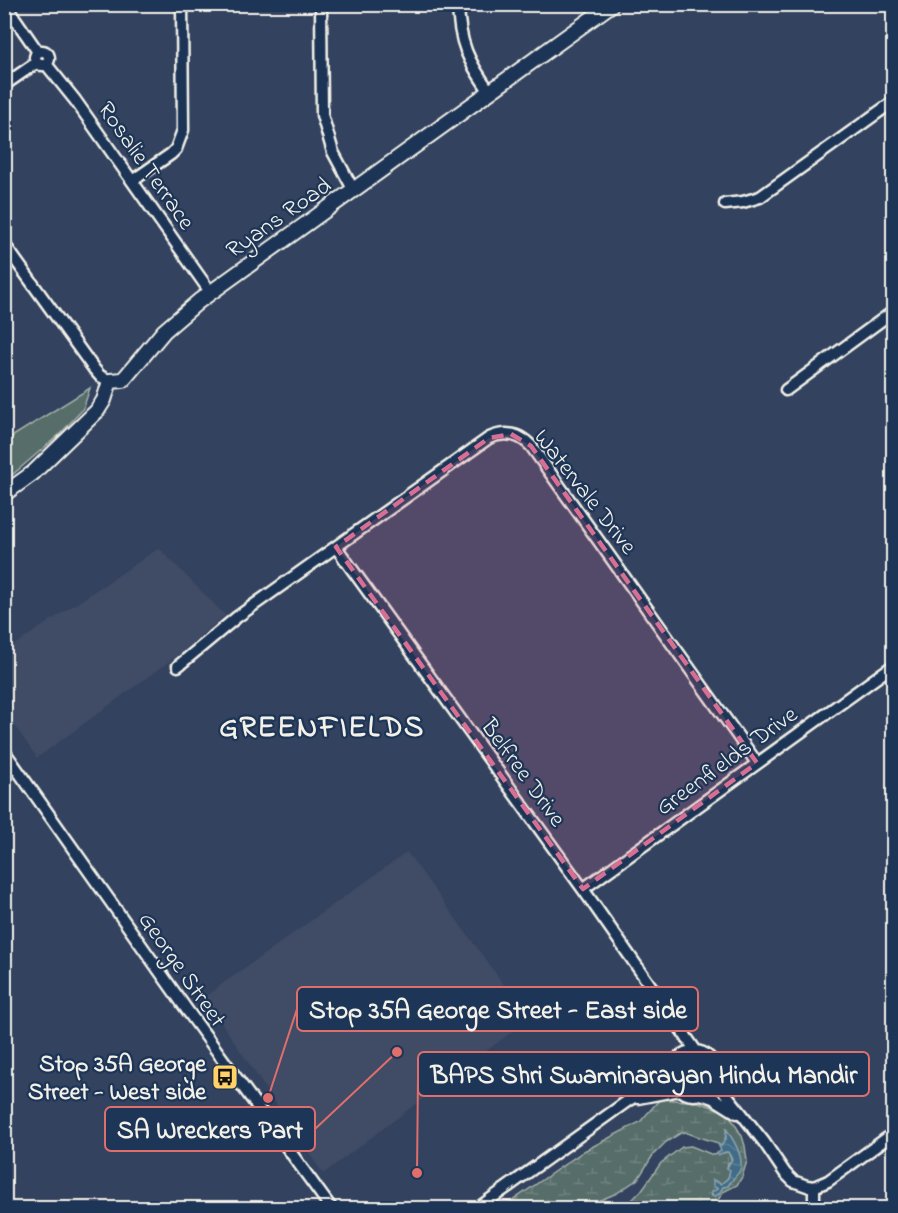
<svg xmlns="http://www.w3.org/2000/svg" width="898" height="1213" viewBox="0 0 898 1213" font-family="'Indie Flower',sans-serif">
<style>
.built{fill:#414b65}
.green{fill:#566d69;stroke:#a5afa8;stroke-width:1.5}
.wetland{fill:url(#wetland-marsh);stroke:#a5afa8;stroke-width:1.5}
.water{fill:url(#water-waves);stroke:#89a1ae;stroke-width:1.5}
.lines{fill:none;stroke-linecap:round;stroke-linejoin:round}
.street-casing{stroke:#f4f1e8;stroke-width:15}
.secondary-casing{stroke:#f4f1e8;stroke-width:18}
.street{stroke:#1d3557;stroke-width:10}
.secondary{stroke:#1d3557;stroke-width:14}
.marked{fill:#d66f93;fill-opacity:0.2;stroke:#d66f93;stroke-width:4.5;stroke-dasharray:12 8;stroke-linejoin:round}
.labels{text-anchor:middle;stroke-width:4.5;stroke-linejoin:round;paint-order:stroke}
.street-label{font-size:24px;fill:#f4f1e8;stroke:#1d3557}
.poi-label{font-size:24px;font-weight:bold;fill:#f4f1e8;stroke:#1d3557;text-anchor:end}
.district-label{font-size:30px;font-weight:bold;letter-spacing:1.5px;fill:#f4f1e8;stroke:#1d3557}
.leader{fill:none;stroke:#e06e6b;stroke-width:2}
.callout-dot{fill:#e06e6b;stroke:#1d3557;stroke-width:2}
.callout{fill:#1d3557;stroke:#e06e6b;stroke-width:2}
.callout-label{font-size:26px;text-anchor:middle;font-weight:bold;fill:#f4f1e8}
</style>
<defs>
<pattern id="wetland-marsh" width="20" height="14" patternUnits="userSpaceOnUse" patternTransform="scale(1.5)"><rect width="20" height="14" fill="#566d69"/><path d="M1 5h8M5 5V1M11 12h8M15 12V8" fill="none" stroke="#6f827e"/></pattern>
<pattern id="water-waves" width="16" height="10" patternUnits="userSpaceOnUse" patternTransform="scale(1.5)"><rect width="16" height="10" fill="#416c87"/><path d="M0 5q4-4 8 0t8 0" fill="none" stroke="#5d8198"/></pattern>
</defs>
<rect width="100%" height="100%" fill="#32425f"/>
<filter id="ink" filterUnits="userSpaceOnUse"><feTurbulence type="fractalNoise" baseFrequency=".0167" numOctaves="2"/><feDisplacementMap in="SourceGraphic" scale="12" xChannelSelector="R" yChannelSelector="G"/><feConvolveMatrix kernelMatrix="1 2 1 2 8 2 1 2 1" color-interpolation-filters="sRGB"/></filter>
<g filter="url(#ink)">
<path class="built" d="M159,548L225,615L182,652L37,758L5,712V651Z
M407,852L529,1019L323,1174L204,997Z"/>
<path class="green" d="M90,388L83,409L60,434L5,481V441Z"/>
<path class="wetland" d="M660,1099L698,1102L724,1111L730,1116L742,1136L745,1146L747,1161L742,1177L737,1185L723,1192L718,1200L706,1208H617L630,1202L641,1191L661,1163L682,1147L691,1146L713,1155L728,1152L732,1161L728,1163L727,1168L731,1169L728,1178L721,1184L713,1180L719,1189L711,1193L712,1196L719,1194L723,1187L728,1186C731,1181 734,1178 737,1173C746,1159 734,1143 727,1130L724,1144L720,1146L715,1142L684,1132L679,1134L666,1142L653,1155L638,1179L617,1193L603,1199L579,1208H502L584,1151L640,1122Z"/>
<path class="water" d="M726,1129C733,1139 745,1157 740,1170C737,1176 731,1180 728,1186L723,1187L719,1194L714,1197L711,1192L718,1189L713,1186V1180L721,1184L728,1178L730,1170L727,1168L732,1159L728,1152H725L718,1155L717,1153L721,1151L718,1144L721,1146L726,1139Z"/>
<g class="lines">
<defs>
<path id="street" d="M5,4L38,52
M321,4L322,115L333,152L354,191
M458,4C459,43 468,61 490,92
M35 58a7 7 0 1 1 14 0a7 7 0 1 1-14 0Z
M46,64L75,100L211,293
M4,85L36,63
M132,181L171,154L176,149L183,130L182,4
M725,204L743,202L760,197L894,101
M4,244L94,369L100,376L110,381
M786,390L894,311
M336,547L583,889L696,1051
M178,666L237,617L489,438C505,431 519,433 531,446L757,763
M4,751L187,1010L331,1208
M583,889L894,665
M672 1073a22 22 0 1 1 44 0a22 22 0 1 1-44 0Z
M715,1080L764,1142L785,1173L793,1181L807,1186L814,1187L828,1181L894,1133
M701,1094L713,1098L737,1113
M638,1098L680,1090
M814,1187V1208
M478,1208L629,1100L653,1086L672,1071"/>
<path id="secondary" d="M4,494L33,473L97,411L104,400L110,381L123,380L164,331L199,301L612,4"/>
</defs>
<use href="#street" class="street-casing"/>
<use href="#secondary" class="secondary-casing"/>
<use href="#street" class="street"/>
<use href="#secondary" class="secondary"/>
</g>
</g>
<path class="marked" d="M511,434L531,446L757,763L583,889L336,547L489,438Z"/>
<defs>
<symbol id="bus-square" viewBox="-11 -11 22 22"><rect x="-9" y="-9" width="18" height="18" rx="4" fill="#ffd166" stroke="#1d3557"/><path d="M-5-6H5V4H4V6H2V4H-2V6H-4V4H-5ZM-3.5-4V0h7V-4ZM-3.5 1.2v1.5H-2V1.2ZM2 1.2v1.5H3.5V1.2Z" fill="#111"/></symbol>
</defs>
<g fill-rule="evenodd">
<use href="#bus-square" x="210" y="1062" width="30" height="30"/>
</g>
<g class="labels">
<g class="street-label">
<text transform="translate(147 165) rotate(55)" y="8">Rosalie Terrace</text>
<text transform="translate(278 217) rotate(-35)" y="8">Ryans Road</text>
<text transform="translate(586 491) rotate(52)" y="8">Watervale Drive</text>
<text transform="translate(726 760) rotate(-36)" y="8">Greenfields Drive</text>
<text transform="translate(524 772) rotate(54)" y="8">Belfree Drive</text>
<text transform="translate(183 969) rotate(55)" y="8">George Street</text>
</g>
<g class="poi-label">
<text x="206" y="1071">Stop 35A George<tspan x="206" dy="28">Street - West side</tspan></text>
</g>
<g class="district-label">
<text x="322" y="736">GREENFIELDS</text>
</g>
</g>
<path class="leader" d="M268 1098L297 1009M417 1173L418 1074M397 1052L315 1129"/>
<g class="callout-dot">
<circle cx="268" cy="1098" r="6"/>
<circle cx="417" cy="1173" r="6"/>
<circle cx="397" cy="1052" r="6"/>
</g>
<g class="callout">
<rect x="297" y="987" width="401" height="44" rx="6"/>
<rect x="418" y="1052" width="451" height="44" rx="6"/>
<rect x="105" y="1107" width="210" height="44" rx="6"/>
</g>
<g class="callout-label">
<text x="498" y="1018">Stop 35A George Street - East side</text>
<text x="644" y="1083">BAPS Shri Swaminarayan Hindu Mandir</text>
<text x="210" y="1138">SA Wreckers Part</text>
</g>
<rect width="898" height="1213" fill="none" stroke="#1d3557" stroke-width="24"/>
<rect x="12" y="12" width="874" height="1189" fill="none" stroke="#f4f1e8" stroke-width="2" filter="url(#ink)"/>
</svg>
